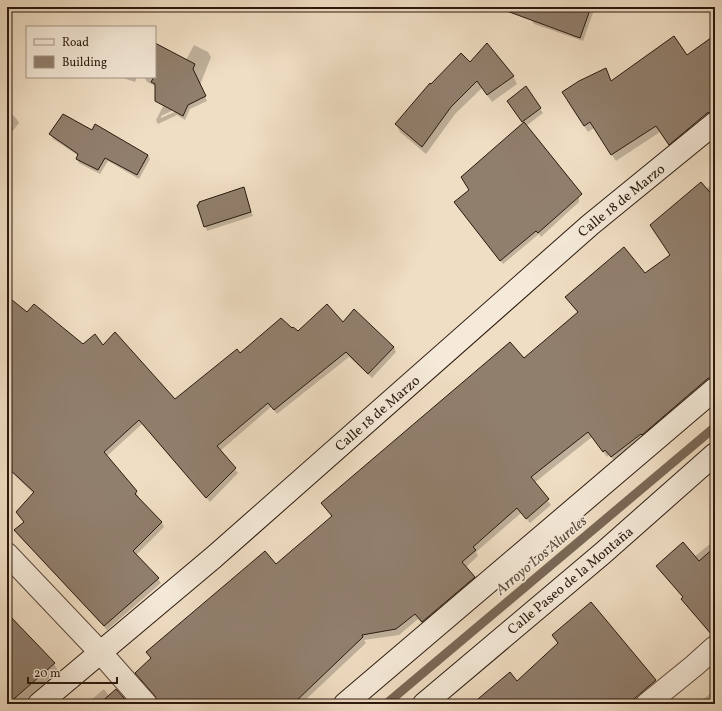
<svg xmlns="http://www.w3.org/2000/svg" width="722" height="711" viewBox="0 0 722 711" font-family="Vollkorn,serif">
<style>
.shadow{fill:#0003;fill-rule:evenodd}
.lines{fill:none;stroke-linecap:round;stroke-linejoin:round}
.stream{stroke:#796756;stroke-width:9}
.building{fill:#917f6d;stroke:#2a190e}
.minor-casing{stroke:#5c4a3c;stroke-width:24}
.tertiary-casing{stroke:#5c4a3c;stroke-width:24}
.secondary-casing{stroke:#2a190e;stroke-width:24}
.minor{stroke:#f5ead9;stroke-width:22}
.tertiary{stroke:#f5ead9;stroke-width:22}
.secondary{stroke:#f5ead9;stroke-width:22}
.labels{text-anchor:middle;stroke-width:3.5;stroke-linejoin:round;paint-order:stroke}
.street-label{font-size:14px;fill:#2a190e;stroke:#f5ead9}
.water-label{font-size:15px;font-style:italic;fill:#5e4d3e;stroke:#f5ead9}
</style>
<rect width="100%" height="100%" fill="#f0dec4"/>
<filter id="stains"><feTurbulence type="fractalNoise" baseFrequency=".005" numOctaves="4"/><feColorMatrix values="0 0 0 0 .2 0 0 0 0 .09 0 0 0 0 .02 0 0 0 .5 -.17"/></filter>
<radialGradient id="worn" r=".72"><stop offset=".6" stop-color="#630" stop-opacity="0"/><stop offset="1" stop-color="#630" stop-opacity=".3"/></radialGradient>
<path class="shadow" d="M26,7H35L31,11Z
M536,7H592L594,10L583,41L534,24L531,20Z
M715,37V118L673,151L660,132L616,161L594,128L588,132L567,100L605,69L611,82L686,57Z
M194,45L208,52L211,57L200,85L207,101L190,109L185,120L177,115L158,124L156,120L170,93L147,82L145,78V77H155V51L186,60ZM178,108L179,110L161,118V116Z
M470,63L513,76L517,84L492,102L482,88L455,114L426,154L400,132L396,124L431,85Z
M120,77H137L135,82Z
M526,88L543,113L526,126L579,194V202L541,237L539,234L503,264L458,207L523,123L511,105Z
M7,111L16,118L19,123L7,138Z
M92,132L148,155L150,159L139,179L108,161L100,174L79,163L77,159L79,156L53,139L51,134Z
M715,182V382L615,462L609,454L607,457L592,437L534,483L551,505L530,523L521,513L476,552L478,556L465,568L477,583L425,627L418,619L399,635L364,640L366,643L301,704H159V700L139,678L136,673L276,566L332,517L322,503L524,360L578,313L566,297L644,275L671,255L706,189Z
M243,188L253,216L207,231L198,205Z
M7,297L27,313L83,345L103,346L175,400L240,354L292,330L298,332L343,323L394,347L396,352L372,378L349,357L277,414L271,407L220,451L238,473L210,502L142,424L107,456L136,492L139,497L138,498L162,523L164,527L136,555L158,579L161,583L107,630L18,535L16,530L25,522L34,494L7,468Z
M715,540V637L714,638L686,604L684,598L657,566L694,557Z
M591,603L656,681L659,687L639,704H474L517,683L559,644Z
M7,615L54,664L58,671L21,704H7Z
M104,689L109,696L128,704H86Z
M715,690V704H697Z"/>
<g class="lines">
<path class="stream" d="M386,704L715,427"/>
</g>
<path class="building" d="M504,7H591L580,38L504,10Z
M715,35V111L707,113L669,145L656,126L611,155L590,122L584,126L562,92L579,81L606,68L611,81L674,36L687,55Z
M155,43L195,64L193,69L206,96L188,105L183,116L155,101V84L151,82L154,77H155Z
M487,43L514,76L487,95L477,81L451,107L422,147L395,124L430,83L431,84L461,53L470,62Z
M526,86L541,108L522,122L507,101Z
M63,114L92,130L95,124L148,155L137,175L105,158L98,170L76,159L78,154L49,134Z
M524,122L582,194L538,233L536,231L500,261L454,202L469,190L461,177Z
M701,182L715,198V375L707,379L642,435L641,434L611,457L605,450L603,452L588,432L531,477L549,499L526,519L517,508L473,547L476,550L462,562L475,577L422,622L415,614L396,629L362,635L363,637L293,704H158L155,696L135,673L151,658L146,652L265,551L276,564L332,516L321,503L510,342L524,358L578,312L565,297L624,247L645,273L670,255L650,225Z
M244,187L251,212L204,227L197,205L199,204V202Z
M7,296L27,312L34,304L83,344L95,334L103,345L115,332L175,399L237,349L240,353L281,318L292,328L293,327L298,331L327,304L343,322L354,309L394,347L368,374L346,352L274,410L268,403L217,446L236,468L206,498L139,420L104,452L137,491L135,494L162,522L133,551L159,578L104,626L14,530L24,522L16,512L34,492L7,467Z
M683,542L699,561L715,547V635H712L681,599L683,597L656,566Z
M591,602L656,680L628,704H472L510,672L517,681L558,643L552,635Z
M7,613L55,663L8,704H7Z
M116,689L129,704H99Z"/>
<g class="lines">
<defs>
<path id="minor" d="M100,652L146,704
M647,704L695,665L715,647"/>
<path id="tertiary" d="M7,554L100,652"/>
<path id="secondary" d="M39,704L214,557L590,225L715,123
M345,704L715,389
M424,704L603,553L715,454"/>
</defs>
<use href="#minor" class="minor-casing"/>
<use href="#tertiary" class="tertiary-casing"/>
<use href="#secondary" class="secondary-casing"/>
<use href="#minor" class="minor"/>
<use href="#tertiary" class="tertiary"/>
<use href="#secondary" class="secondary"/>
</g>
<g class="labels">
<g class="street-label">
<text transform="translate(621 200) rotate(-39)" y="5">Calle 18 de Marzo</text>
<text transform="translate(377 413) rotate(-41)" y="5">Calle 18 de Marzo</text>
<text transform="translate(570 580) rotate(-40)" y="5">Calle Paseo de la Montaña</text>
</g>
<g class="water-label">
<text transform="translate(541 555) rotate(-40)" y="5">Arroyo Los Alureles</text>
</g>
</g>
<rect width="722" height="711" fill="none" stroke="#f0dec4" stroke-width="24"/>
<rect x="8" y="8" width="706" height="695" fill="none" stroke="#2a190e" stroke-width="2"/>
<rect x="12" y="12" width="698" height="687" fill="none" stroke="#2a190e"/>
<rect x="26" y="26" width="130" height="52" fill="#f5ead9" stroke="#a49688"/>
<rect x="34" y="39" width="20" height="6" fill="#f5ead9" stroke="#a49688"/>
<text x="62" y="46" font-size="12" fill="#2a190e">Road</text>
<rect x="34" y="56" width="20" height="12" fill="#917f6d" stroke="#a49688"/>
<text x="62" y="66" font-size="12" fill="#2a190e">Building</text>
<path d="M28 677v6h89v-6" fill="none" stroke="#2a190e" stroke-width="2"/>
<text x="34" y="677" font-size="12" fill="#2a190e" stroke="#f5ead9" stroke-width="3" paint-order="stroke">20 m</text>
<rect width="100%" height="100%" filter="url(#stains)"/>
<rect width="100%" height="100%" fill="url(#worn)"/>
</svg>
